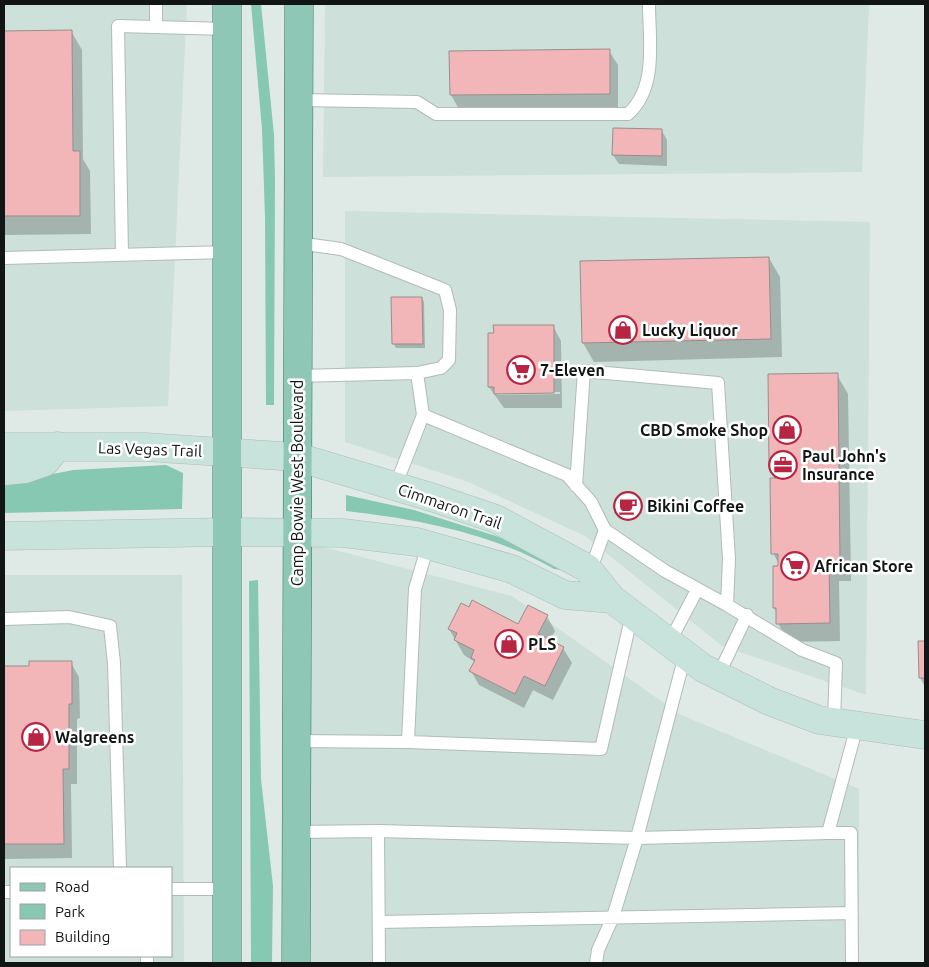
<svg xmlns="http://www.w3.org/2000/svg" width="929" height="967" viewBox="0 0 929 967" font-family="Ubuntu,sans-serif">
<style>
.built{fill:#cde0d9;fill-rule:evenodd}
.green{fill:#86c8b1}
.shadow{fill:#0003;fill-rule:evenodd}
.building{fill:#f3b6b8;stroke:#988d8d}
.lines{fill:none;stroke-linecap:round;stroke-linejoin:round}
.lane-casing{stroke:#b1bcb7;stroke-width:14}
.secondary-casing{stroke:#b1bcb7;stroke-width:29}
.primary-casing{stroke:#32715e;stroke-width:29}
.lane{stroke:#fff;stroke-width:12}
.secondary{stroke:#c7e3db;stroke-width:28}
.primary{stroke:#8ec7b6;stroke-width:28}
.labels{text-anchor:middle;stroke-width:5;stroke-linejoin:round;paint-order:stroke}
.poi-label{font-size:16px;font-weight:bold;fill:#111513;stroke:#fff;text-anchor:start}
.street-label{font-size:16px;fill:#111513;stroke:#fff}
</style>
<rect width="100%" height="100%" fill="#dfeae6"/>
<path class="built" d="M4,4H187L168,406L4,411Z
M325,4H869L862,172L323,177Z
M345,211L870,222L866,695L722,646L585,536L466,481L345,442Z
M304,542L512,596L681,715L859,789V963H311Z
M4,575H182L184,963H4ZM11,868H171V956H11Z"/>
<path class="green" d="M251,4H261L274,135L275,181L274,405H266L265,217L262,129Z
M166,465L183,473L182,509L4,513V480L28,479L73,470Z
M346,495L414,510L515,542L562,570L554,569C491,533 417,519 346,511Z
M258,580L261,779L273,886L272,963H251L249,581Z"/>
<path class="shadow" d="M71,31L82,50L83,159L90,171L91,234L4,235V32Z
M609,51L618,65V108L459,109L451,95Z
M662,131L667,140V166L619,164L613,155Z
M769,258L780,277L782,357L594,362L583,343Z
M422,298L424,302L425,348H396L393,343Z
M553,326L561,341L562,408H504L489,387V334ZM560,392V394L497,395V393Z
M769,375H837L848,394L851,581H839L840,641L788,642L778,623V614L774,608L779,564L773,553L777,476L771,465Z
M633,496L642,512L627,521L618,505Z
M547,616L555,631L550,641L563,648L572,663L553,700L533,690L524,708L479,685L471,671L475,662L464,655L449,629L519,625Z
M920,642H925V687L920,678Z
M71,663L79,677L80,718L77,719V784H71L72,858L4,859V668Z"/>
<path class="building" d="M72,30L73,151H80V216H4V31Z
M610,49V94L450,95L449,51Z
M613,128L662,129V156L612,155Z
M769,257L771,339L582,343L580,261Z
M391,297H422L423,344H392Z
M493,325H554V393L494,394V387H488V333H494Z
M838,373L840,562L829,563L830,623L776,624V608H773V566H778V554H771L770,478H776L775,465H769L768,374Z
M633,495L640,507L624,517L616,504Z
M472,600L518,624L528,605L548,615L538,634L564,647L545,686L524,676L515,694L469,671L475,660L471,658L474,650L454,640L457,633L448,629L461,603L469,607Z
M918,641H925V678H919Z
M29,661H72V704H69V769H63L64,844H4V666H29Z"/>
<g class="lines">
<defs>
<path id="lane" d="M156,4V27
M299,100L417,102L436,114H628C658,87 649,40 649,4
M298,243L341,249L445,290L450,310L449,360L441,368L417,373
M122,254L118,26L227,29
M4,258L227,252
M297,376L417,373L423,415
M576,486L584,371L718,383L729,559L727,605L665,571L605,530
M395,487L423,415L567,475L591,502L605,530L595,558L587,568
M727,605L802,650L836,663L834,722
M4,619L69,617L110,626L114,663L120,868
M669,643L697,590
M718,676L747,615
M296,741L408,742L415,589L428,545
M408,742L601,749L632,614
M296,832L378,831
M828,833H851L852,963
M171,889H227
M4,892H11
M379,922L852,913
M147,956V963
M379,963L378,831L637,838L685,655
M596,963L598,950L613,917L637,838L828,833L857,726"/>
<path id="secondary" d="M4,447H145L297,457L434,498L496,519L587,568L612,599L703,668L769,701L819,720L925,735
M4,471L25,469L45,462L58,446
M4,536L227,532L343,533L417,542L512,569L565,595L612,599"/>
<path id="primary" d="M227,963V4
M296,963L299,4"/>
</defs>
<use href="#lane" class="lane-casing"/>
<use href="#secondary" class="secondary-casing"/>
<use href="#primary" class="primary-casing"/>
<use href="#lane" class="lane"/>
<use href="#secondary" class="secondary"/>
<use href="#primary" class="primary"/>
</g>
<defs>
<symbol id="shop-ring" viewBox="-11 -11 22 22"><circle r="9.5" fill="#fff" stroke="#b72542" stroke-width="1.5"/><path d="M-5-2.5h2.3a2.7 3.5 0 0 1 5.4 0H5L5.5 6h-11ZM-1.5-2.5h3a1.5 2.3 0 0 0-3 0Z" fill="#b72542"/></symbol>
<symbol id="supermarket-ring" viewBox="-11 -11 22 22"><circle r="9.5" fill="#fff" stroke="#b72542" stroke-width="1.5"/><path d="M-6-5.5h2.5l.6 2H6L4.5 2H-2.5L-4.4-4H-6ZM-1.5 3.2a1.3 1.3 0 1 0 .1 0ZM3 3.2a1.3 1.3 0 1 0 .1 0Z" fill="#b72542"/></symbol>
<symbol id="office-ring" viewBox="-11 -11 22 22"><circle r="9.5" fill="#fff" stroke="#b72542" stroke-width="1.5"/><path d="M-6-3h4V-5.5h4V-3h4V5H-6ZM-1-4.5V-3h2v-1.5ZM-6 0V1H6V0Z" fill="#b72542"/></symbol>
<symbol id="cafe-ring" viewBox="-11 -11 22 22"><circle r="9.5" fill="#fff" stroke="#b72542" stroke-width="1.5"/><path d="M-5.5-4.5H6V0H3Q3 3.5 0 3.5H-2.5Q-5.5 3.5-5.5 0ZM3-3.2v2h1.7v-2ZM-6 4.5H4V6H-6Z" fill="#b72542"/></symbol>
</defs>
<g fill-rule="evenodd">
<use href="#shop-ring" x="607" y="314" width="32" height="32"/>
<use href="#supermarket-ring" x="505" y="354" width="32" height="32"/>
<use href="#shop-ring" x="771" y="414" width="32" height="32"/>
<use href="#office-ring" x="767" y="449" width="32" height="32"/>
<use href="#cafe-ring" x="612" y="490" width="32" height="32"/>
<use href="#supermarket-ring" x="779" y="550" width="32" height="32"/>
<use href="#shop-ring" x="493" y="628" width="32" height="32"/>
<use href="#shop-ring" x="20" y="721" width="32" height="32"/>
</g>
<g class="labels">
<g class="poi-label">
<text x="642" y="336">Lucky Liquor</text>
<text x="540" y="376">7-Eleven</text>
<text x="768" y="436" text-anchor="end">CBD Smoke Shop</text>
<text x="802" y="462">Paul John's<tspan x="802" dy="18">Insurance</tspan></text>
<text x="647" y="512">Bikini Coffee</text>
<text x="814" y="572">African Store</text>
<text x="528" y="650">PLS</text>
<text x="55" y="743">Walgreens</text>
</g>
<g class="street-label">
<text transform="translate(150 449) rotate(2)" y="6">Las Vegas Trail</text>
<text transform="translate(297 483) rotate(-90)" y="6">Camp Bowie West Boulevard</text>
<text transform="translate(450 506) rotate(19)" y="6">Cimmaron Trail</text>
</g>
</g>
<rect width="929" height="967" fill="none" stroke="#111513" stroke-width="10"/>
<rect x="10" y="867" width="162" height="90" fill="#ffffff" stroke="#a0a1a1"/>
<rect x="20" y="883" width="25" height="8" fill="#8ec7b6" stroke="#a0a1a1"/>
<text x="55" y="892" font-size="15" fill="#111513">Road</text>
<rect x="20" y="904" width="25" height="15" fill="#86c8b1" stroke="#a0a1a1"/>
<text x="55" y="917" font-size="15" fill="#111513">Park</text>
<rect x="20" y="930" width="25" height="15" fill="#f3b6b8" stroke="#a0a1a1"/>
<text x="55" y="942" font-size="15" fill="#111513">Building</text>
</svg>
